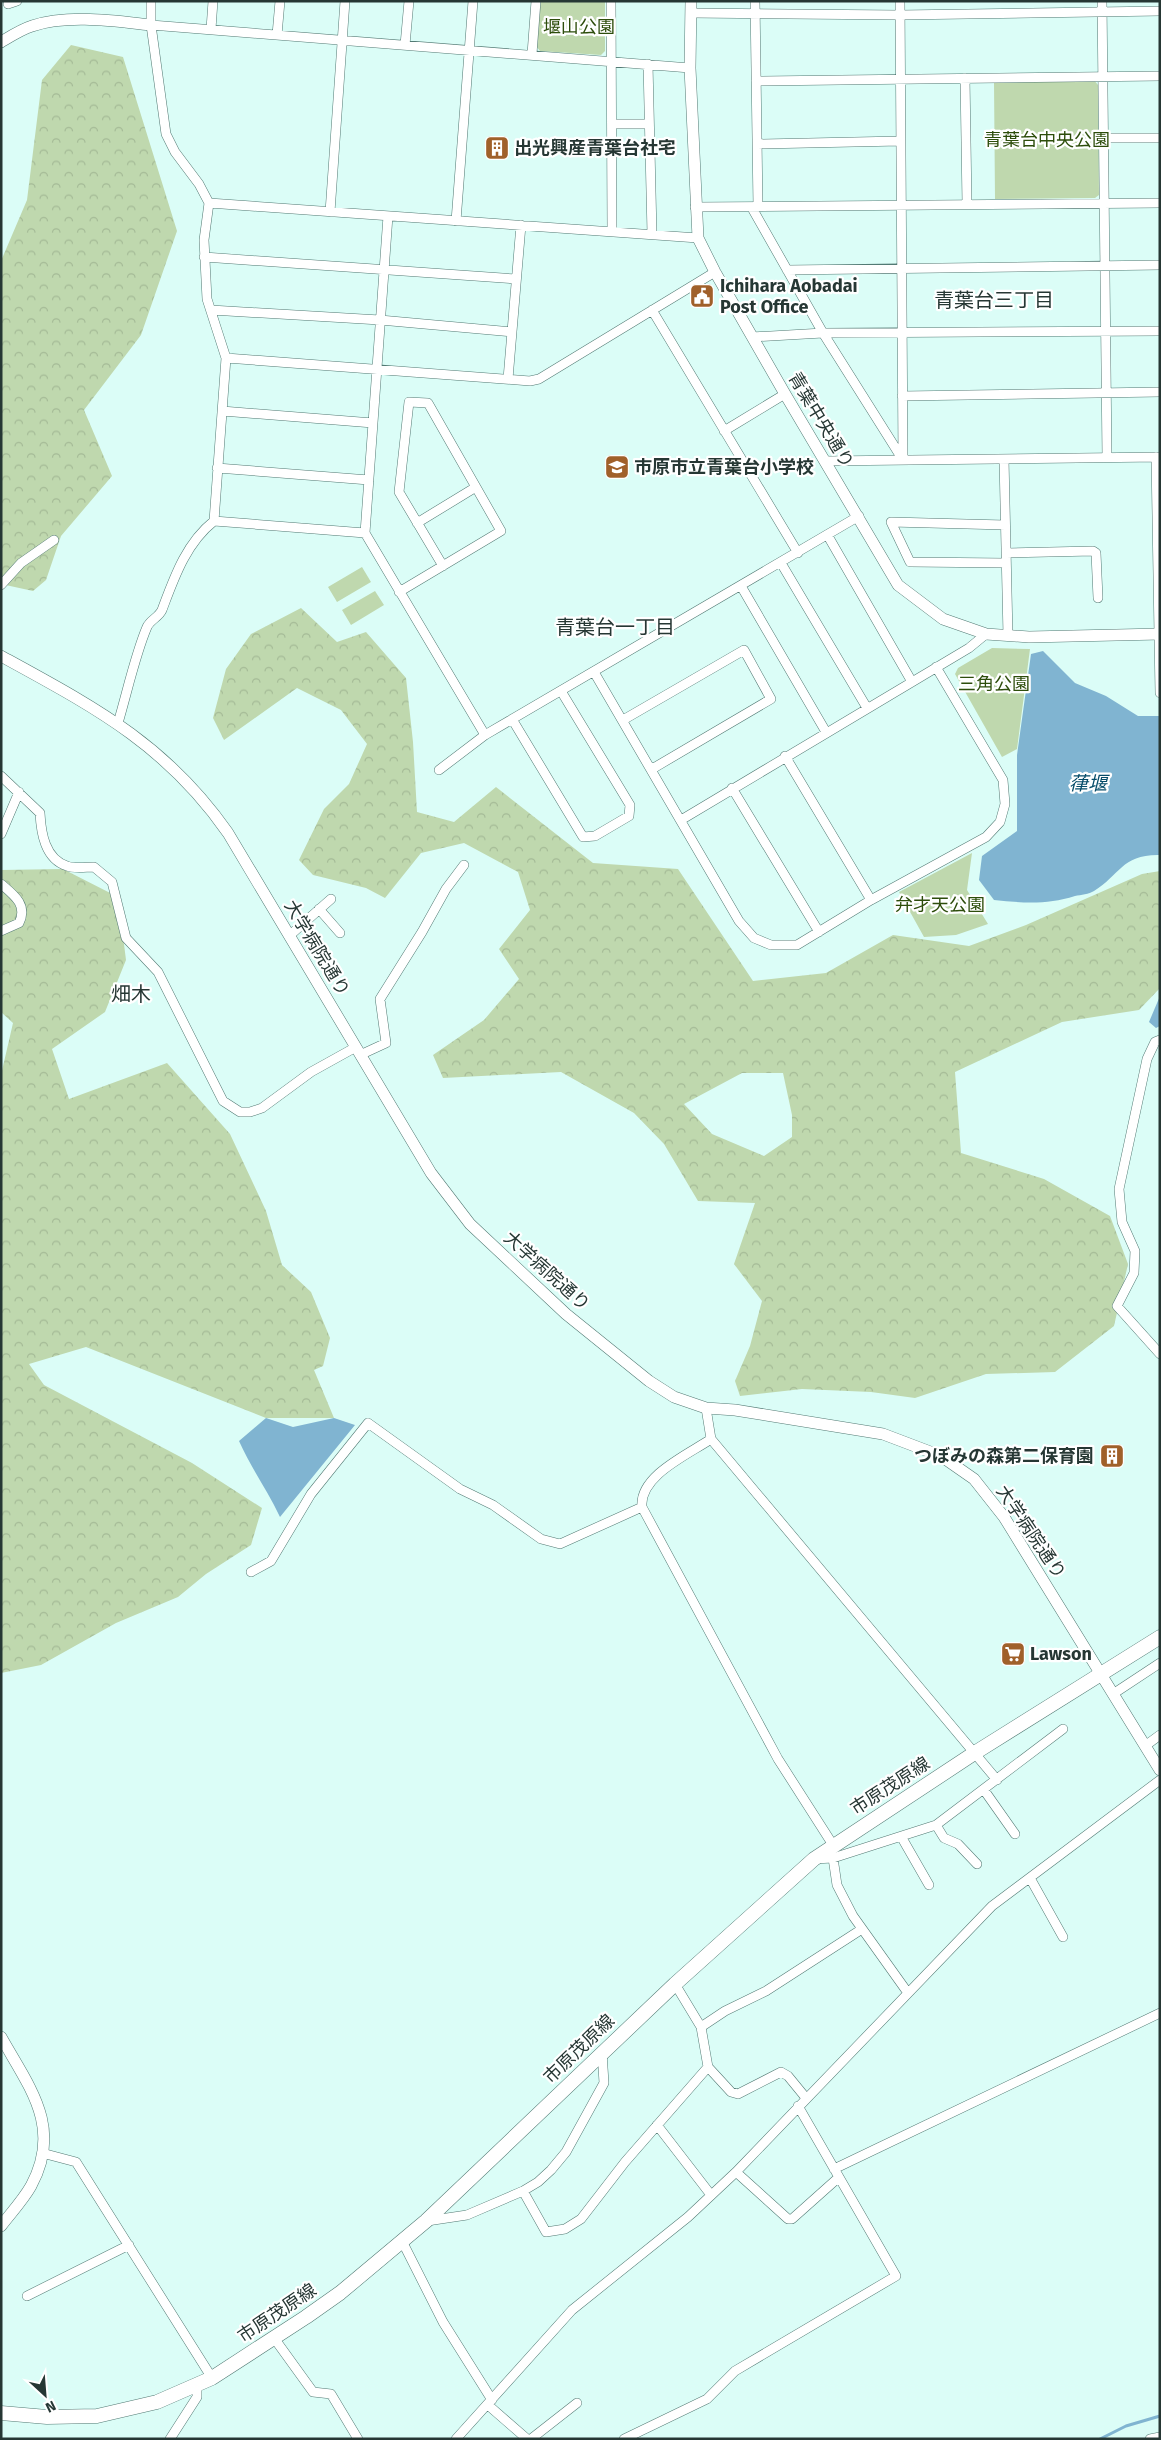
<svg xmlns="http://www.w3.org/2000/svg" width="1161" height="2440" viewBox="0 0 1161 2440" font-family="'Fira Sans','Noto Sans JP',sans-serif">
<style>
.green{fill:#bfd8ae}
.forest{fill:url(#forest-crowns);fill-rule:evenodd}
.water{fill:#80b4d1}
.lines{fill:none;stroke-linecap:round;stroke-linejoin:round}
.stream{stroke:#80b4d1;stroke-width:3}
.minor-casing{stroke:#537a74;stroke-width:10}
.tertiary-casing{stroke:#537a74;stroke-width:12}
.primary-casing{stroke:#537a74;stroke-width:15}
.minor{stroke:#fff;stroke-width:9}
.tertiary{stroke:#fff;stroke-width:11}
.primary{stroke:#fff;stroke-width:14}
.labels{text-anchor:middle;stroke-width:4.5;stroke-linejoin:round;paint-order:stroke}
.park-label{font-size:18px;fill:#2d4d0b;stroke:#fff}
.poi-label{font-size:18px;font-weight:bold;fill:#263734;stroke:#fff;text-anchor:start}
.street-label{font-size:18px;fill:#263734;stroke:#fff}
.water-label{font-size:19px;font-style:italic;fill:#064c69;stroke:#fff}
.quarter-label{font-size:20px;fill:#263734;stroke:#fff}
</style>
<defs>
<pattern id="forest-crowns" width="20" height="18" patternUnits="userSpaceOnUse" patternTransform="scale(1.25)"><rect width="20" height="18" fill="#bfd8ae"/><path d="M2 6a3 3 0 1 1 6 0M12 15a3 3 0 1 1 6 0" fill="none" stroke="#a4ba96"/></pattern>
</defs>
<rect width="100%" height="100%" fill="#dbfdf7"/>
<path class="green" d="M540,1H605V51L601,55L540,51L536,46Z
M1094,80L1098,85L1099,195L1095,198L995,199L994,83Z
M362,567L371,582L337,602L328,587Z
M375,591L384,605L351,625L342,610Z
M992,648L1030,649L1017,749L1002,757L955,674L958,668Z
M972,853L967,890L988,924L956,935L924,937L899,892Z"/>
<path class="forest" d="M71,45L123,57L177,231L141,335L84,410L112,476L61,536L46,580L33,591L1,584V261L27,200L42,80Z
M301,608L337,642L366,632L406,678L413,742L417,812L454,822L496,787L593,863L678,869L753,981L826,973L893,935L969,946L1026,925L1142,874L1160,871V988L1139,1010L1062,1022L955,1072L961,1153L1044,1179L1110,1216L1128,1264L1114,1326L1055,1372L986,1374L915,1398L871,1392L802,1389L740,1396L735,1381L750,1346L762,1301L734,1264L755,1203L698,1201L664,1144L634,1113L561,1072L443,1078L433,1055L484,1020L519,979L499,949L530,910L518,872L464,843L421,853L385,898L366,888L313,875L299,860L324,809L349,784L367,744L341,710L297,688L224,740L213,718L226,669L251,634ZM742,1073H783L792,1115V1137L764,1156L712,1134L684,1104Z
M63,869L118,897L126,960L105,1012L52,1049L69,1099L167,1063L230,1134L266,1211L282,1265L311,1292L330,1338L323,1366L314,1370L334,1418H266L86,1347L29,1364L44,1385L192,1463L262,1508L251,1545L206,1574L178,1597L116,1623L41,1665L1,1673V1075L13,1023L1,1012V870Z"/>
<path class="water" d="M1043,651L1075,683L1106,696L1138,716H1160V855C1122,854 1120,875 1094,891C1089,894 1081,895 1075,896C1047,905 1023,903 994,900L979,880L982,856L1017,831V755L1031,654Z
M1160,996V1026L1156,1028L1149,1022Z
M266,1418L293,1427L334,1418L355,1425L280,1517C268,1491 251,1468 239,1441Z"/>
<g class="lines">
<path class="stream" d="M1100,2439L1126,2426L1160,2416"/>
<defs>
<path id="minor" d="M151,1V25L166,134L175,152L199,184L209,203L204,240L207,299L226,358L214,521
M611,1L612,232
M755,1L758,207
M900,1L903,460
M1102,1L1107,457
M8,4L17,1
M691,13L900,15L1160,11
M151,25L690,68
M211,29L213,1
M277,35L280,1
M405,45L409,1
M532,54L536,1
M648,64L652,234
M965,78L967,204
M756,81L1160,76
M612,124H649
M1103,138H1160
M758,144L900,141
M209,203L698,238
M695,207L1160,203
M752,208L823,333L903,460
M330,212L345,1
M388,216L365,533L485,735
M456,221L473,1
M204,257L516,279
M787,270L1160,265
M211,310L380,320L512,332
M652,310L798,553
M752,337L823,333L1160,331
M226,358L530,381L539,379L715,272
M508,379L521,225
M902,396L1160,392
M222,411L373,423
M724,431L785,394
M1156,457L1160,693
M1004,459L1008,636
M825,461L1160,457
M217,468L369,480
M417,523L476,487
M1005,525L891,522L910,562L1006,563
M828,536L912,682
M1006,553L1093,551L1096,553L1098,598
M781,563L867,708
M1,585L21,563L54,540
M741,586L826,732
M399,592L501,531L428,403L409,402L399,492L443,566
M594,672L739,921L754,938L771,945H797L871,900L986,837L1000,822L1005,804L1003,780L936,667
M512,719L583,837L595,836L629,816L630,805L561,691
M623,720L744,650L771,699L652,769
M118,723C127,693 135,655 147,627C150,620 159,617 162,610C174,578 186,543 214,521L365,533
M785,756L871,900
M439,770L485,735L859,516
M1,776L40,813C41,833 45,859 67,866C74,869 86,867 94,867L112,882L126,938L158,972L223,1101L240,1112H250L262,1108L311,1072L356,1047
M732,788L819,932
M681,820L969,648L986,634
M1,834L19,792
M1,884C14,895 28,905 19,923L1,931
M319,909L340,933
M289,936L331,899
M1160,1040L1155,1042L1147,1059L1119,1189L1122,1222L1135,1251L1134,1273L1117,1306L1160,1354
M360,1055L386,1043L380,999L422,932L446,889L464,865
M706,1408L711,1439L997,1780
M711,1439C687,1455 639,1476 642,1507L778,1759L833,1845
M251,1572L271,1561L311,1494L368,1423L460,1489L493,1505L541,1539L560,1544L642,1507
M1113,1694L1160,1663
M1145,1746L1160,1735
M984,1790L1015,1834
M936,1825L944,1838L958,1844L977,1864
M902,1838L929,1885
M833,1858L837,1885L853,1916L908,1993
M814,1859L833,1858L936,1825L1063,1729
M1030,1878L1063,1937
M701,2027L725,2011L766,1991L862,1929
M708,2067L731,2092L738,2094L781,2072L788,2076L806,2098
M657,2125L711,2195
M42,2153L76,2162L212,2378
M834,2169L1160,2013
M736,2172L788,2219H792L838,2178
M523,2191L546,2232L565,2229L581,2219L625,2162L708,2067L701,2027L675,1984
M427,2221L467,2215L523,2191L538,2182L551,2170L566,2152L604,2083L602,2052
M402,2241L443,2322L492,2400
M27,2296L129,2245
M274,2338L313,2392L331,2394L358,2439
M488,2405L527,2439
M170,2439L197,2397V2386
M456,2439L572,2310L688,2217L736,2172L992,1906L1160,1780
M531,2439L577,2403
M624,2439L707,2399L735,2371L896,2276L798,2106
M1150,2439L1160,2437"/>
<path id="tertiary" d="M691,1L690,68L698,238L715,272L785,394L898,585L943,619L986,634L1029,637L1160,634
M1,42C11,36 22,29 32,26C68,14 114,21 151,25
M1,656C94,707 166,744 228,833L431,1173L470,1224L566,1314L649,1381L674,1397L706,1408L735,1410L883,1434L941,1456L974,1479L1004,1517L1160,1770
M1,2037C29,2087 63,2127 31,2186C23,2200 11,2213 1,2226"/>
<path id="primary" d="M1,2413L47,2417L97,2416L157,2402L212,2378L306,2317L340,2293L426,2221L675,1984L814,1859L973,1754L1160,1637"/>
</defs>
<use href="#minor" class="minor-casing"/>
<use href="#tertiary" class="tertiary-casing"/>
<use href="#primary" class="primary-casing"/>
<use href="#minor" class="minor"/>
<use href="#tertiary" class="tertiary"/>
<use href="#primary" class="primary"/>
</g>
<defs>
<symbol id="building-square" viewBox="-11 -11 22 22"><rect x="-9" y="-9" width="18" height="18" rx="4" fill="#a0602a" stroke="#fff"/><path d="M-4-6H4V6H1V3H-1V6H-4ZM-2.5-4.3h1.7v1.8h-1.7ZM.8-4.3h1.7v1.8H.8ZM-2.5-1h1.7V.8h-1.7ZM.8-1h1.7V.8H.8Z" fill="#fff"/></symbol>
<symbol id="civic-square" viewBox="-11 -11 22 22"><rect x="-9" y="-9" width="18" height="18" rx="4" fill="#a0602a" stroke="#fff"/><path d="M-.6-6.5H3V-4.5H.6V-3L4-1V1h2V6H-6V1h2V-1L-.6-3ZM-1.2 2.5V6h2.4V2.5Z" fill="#fff"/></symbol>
<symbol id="school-square" viewBox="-11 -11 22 22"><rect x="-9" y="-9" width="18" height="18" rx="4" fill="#a0602a" stroke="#fff"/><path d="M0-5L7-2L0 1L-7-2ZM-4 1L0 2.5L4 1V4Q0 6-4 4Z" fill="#fff"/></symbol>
<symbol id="supermarket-square" viewBox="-11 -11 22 22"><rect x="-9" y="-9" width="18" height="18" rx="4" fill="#a0602a" stroke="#fff"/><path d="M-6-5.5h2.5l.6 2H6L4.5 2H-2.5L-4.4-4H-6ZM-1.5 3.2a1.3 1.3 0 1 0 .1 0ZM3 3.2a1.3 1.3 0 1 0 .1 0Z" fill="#fff"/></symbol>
</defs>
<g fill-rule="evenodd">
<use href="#building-square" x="483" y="134" width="28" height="28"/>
<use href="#civic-square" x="688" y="282" width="28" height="28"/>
<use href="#school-square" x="603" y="453" width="28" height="28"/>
<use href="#building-square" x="1098" y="1442" width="28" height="28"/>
<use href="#supermarket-square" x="999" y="1640" width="28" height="28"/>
</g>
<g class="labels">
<g class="park-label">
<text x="579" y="33">堰山公園</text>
<text x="1047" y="146">青葉台中央公園</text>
<text x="994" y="690">三角公園</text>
<text x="940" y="911">弁才天公園</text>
</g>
<g class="poi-label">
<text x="514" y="154">出光興産青葉台社宅</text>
<text x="720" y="292">Ichihara Aobadai<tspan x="720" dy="21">Post Office</tspan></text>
<text x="634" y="473">市原市立青葉台小学校</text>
<text x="1094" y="1462" text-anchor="end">つぼみの森第二保育園</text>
<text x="1030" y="1660">Lawson</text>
</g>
<g class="street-label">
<text transform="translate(821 420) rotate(59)" y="6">青葉中央通り</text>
<text transform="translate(317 948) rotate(59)" y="6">大学病院通り</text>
<text transform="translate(547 1271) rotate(42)" y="6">大学病院通り</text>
<text transform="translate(1031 1532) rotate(56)" y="6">大学病院通り</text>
<text transform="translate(890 1786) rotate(-33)" y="6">市原茂原線</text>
<text transform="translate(579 2049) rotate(-44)" y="6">市原茂原線</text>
<text transform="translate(277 2313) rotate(-34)" y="6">市原茂原線</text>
</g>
<g class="water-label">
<text x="1088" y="790">葎堰</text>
</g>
<g class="quarter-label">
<text x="994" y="307">青葉台三丁目</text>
<text x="615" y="634">青葉台一丁目</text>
<text x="131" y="1001">畑木</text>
</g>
</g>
<rect width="1161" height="2440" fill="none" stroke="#263734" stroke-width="5"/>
<g transform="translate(45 2395) rotate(154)" stroke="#ffffff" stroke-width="4" paint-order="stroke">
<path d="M0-4L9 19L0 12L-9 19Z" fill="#263734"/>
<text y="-8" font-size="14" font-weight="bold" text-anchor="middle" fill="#263734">N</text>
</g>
</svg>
